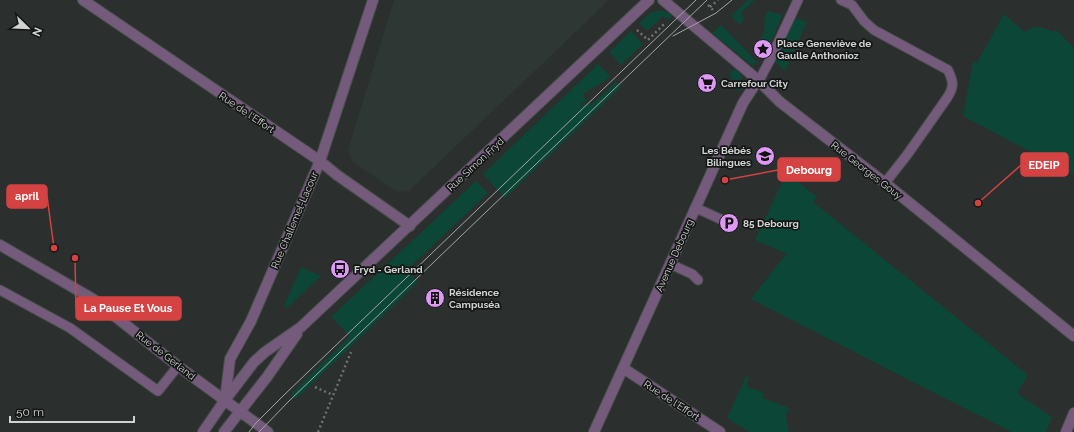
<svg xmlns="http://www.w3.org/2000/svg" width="1074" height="432" viewBox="0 0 1074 432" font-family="Raleway,sans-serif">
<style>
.built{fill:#2d3834}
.green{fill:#0c4637}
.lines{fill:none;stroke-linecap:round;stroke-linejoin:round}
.service-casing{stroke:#494d4c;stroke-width:11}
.minor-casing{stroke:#494d4c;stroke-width:12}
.tertiary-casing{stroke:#494d4c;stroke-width:12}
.path{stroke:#6f7271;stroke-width:2.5;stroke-dasharray:2 3;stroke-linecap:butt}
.service{stroke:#745b7c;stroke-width:9}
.minor{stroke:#745b7c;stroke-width:10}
.tertiary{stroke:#745b7c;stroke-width:10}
.tram{stroke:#a2a5a4;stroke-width:1}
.labels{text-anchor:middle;stroke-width:3.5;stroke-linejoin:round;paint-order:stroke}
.poi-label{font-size:10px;font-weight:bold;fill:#d1d3d2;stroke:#151716;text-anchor:start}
.street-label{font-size:10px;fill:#d1d3d2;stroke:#151716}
.leader{fill:none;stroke:#d54242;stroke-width:1.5}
.callout-dot{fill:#d54242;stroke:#151716;stroke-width:1.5}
.callout{fill:#d54242;stroke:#d54242;stroke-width:1.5}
.callout-label{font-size:11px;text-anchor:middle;font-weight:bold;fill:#fff}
</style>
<rect width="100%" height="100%" fill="#2b2f2e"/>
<path class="built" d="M394,0H609L409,191L397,192L352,161L348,150Z"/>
<path class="green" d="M748,0H755L741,13L744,18L740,25L731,16Z
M656,11H665L673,16L668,20L663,16L647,31L639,23C644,18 649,13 656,11Z
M768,11L778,14L779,13L782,15V16L769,46L765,51L757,42L764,34L765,17Z
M1004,14L1024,32C1035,24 1043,27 1053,32L1056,30L1074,48V175L963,116L973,61L977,63Z
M796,18L807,22L785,71L775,62L794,19Z
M721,25L757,62L753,66L712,33Z
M631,31L643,44L621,65L609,52Z
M598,64L610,76L605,81L583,94L586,100L580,104L581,106L587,102L591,105L616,82L621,87L505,198L483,174Z
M736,69C743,76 744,82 740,91L733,89L730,72Z
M787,173L817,197L813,202L1028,375L1017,393L1052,417L1046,432H1012L950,401L751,299L778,264L787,254L755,240L784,178Z
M476,181L488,193L407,270L418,282L296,399L291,394L350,336L331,317Z
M301,267L321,276L287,308L284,306Z
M746,376L749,378L746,386L764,393L763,398L789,408L786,416L789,432H749L727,418Z"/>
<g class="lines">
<defs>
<path id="service" d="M841,0L852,5L864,21L874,30L948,70C953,81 955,86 947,98L907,155L885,183
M758,80L762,75L770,60L798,0
M696,208L729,223
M670,264L692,274L698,280
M0,290L70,328L158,391L178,366"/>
<path id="minor" d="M83,0L320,161L337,175L410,226
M663,0L758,80L780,102L885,183L1074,336
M623,368L720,432
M225,400L230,359L251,321L320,161L373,0
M594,432L743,103L758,80
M1066,432L1074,413"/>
<path id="tertiary" d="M0,245L93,299L178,366L268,432
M203,432L225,400L254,362L265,352L301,327L649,0
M224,432L267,377L297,334"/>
</defs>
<use href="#service" class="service-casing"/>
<use href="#minor" class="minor-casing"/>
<use href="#tertiary" class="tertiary-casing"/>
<path class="path" d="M708,5L713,10
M710,7L718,0
M637,30L648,40L665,23
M315,387L333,395
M318,432L351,352"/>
<use href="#service" class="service"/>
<use href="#minor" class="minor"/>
<use href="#tertiary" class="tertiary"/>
<path class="tram" d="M673,36L716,13L732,0
M249,432L256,423L284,395L696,0
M259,432L289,401L707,0"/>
</g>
<defs>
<symbol id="sight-disc" viewBox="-11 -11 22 22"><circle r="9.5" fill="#dd99f4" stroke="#151716"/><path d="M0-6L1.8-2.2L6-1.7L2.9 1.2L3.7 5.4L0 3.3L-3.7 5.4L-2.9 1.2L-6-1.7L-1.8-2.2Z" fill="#111"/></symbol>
<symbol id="supermarket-disc" viewBox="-11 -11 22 22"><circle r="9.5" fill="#dd99f4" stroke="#151716"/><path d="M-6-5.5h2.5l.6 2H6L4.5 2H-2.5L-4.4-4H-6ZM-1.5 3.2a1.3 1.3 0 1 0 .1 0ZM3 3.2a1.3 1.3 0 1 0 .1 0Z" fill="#111"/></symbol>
<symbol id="school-disc" viewBox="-11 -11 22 22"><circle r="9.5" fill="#dd99f4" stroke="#151716"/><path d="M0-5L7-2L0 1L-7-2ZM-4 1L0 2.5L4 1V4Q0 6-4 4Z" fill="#111"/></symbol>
<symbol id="parking-disc" viewBox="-11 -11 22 22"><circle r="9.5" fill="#dd99f4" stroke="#151716"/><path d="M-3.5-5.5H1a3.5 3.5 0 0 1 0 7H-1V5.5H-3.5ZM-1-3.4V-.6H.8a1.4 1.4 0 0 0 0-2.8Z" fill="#111"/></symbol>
<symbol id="bus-disc" viewBox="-11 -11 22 22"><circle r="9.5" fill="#dd99f4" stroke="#151716"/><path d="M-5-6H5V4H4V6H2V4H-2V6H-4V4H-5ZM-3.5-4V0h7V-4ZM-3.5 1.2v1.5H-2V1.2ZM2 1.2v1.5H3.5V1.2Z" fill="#111"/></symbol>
<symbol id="building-disc" viewBox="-11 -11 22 22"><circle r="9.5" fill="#dd99f4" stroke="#151716"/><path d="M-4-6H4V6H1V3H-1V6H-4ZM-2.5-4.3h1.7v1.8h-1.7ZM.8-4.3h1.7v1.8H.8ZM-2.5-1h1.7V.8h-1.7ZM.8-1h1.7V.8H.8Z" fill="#111"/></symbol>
</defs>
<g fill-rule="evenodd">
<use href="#sight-disc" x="752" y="38" width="22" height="22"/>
<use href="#supermarket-disc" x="696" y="72" width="22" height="22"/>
<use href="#school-disc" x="754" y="145" width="22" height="22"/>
<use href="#parking-disc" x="718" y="212" width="22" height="22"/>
<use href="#bus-disc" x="329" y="258" width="22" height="22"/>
<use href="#building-disc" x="424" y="287" width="22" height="22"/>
</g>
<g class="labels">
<g class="poi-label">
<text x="777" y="47">Place Geneviève de<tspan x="777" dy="12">Gaulle Anthonioz</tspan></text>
<text x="721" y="87">Carrefour City</text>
<text x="751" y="154" text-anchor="end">Les Bébés<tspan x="751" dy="12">Bilingues</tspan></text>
<text x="743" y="227">85 Debourg</text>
<text x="354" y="273">Fryd - Gerland</text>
<text x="449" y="296">Résidence<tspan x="449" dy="12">Campuséa</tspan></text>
</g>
<g class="street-label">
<text transform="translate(247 112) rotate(34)" y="4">Rue de l'Effort</text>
<text transform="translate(475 164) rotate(-43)" y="4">Rue Simon Fryd</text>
<text transform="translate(867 170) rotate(38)" y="4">Rue Georges Gouy</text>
<text transform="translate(294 220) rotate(-67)" y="4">Rue Challemel-Lacour</text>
<text transform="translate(674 255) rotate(-66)" y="4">Avenue Debourg</text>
<text transform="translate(166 355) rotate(38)" y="4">Rue de Gerland</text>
<text transform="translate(672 400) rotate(33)" y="4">Rue de l'Effort</text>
</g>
</g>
<path class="leader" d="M978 203L1021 165M725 180L778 170M54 248L47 196M75 258L76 308"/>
<g class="callout-dot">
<circle cx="978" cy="203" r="4"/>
<circle cx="725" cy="180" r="4"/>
<circle cx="54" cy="248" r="4"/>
<circle cx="75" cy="258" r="4"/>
</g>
<g class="callout">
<rect x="1021" y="153" width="47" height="23" rx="4"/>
<rect x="778" y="158" width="62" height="23" rx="4"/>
<rect x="7" y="185" width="40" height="23" rx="4"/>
<rect x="76" y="297" width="105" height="23" rx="4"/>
</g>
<g class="callout-label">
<text x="1044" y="169">EDEIP</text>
<text x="809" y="174">Debourg</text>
<text x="27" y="200">april</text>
<text x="128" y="312">La Pause Et Vous</text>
</g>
<g transform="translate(28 28) rotate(113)" stroke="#151716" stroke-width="3" paint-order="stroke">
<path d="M0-3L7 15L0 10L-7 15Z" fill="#d1d3d2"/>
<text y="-6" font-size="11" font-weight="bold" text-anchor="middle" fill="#d1d3d2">N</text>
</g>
<path d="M10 416v6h124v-6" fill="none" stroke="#d1d3d2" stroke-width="2"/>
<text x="16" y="416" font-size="12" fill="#d1d3d2" stroke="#151716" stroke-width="3" paint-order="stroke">50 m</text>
</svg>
